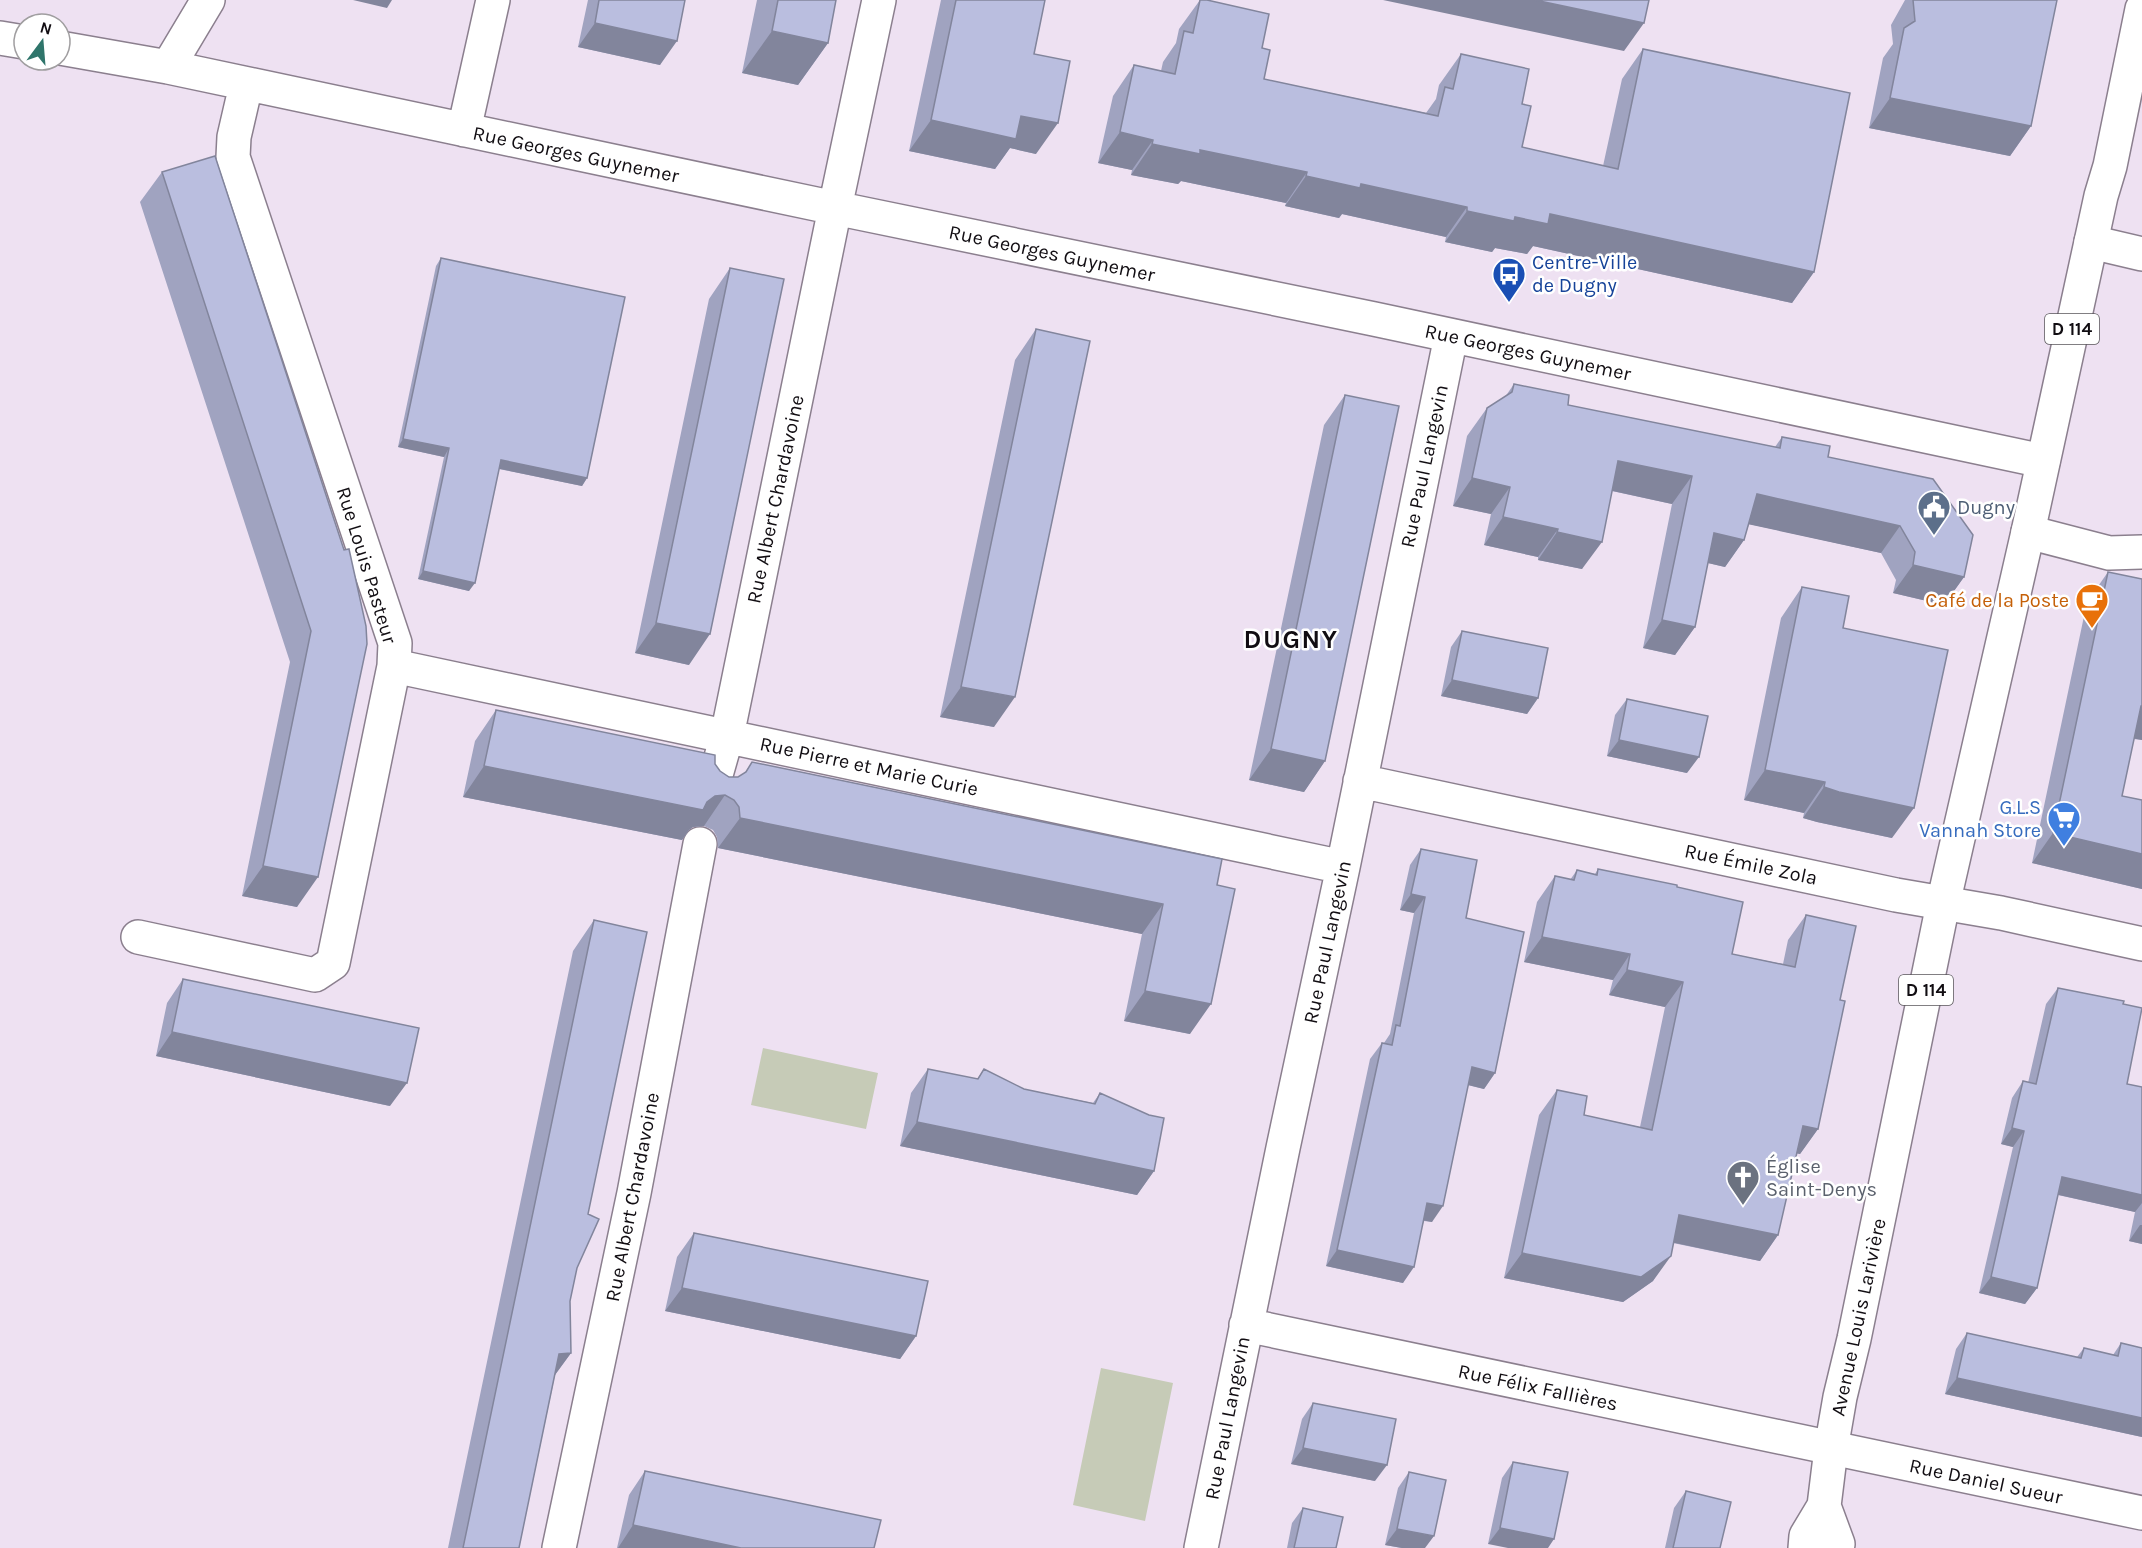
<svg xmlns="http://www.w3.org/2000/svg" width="2142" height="1548" viewBox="0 0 2142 1548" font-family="Karla,sans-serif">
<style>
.green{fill:#c6cbb7}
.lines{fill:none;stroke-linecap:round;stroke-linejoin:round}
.minor-casing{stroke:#8b7f8e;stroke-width:36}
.major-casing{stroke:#8b7f8e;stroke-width:36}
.minor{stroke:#fff;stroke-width:33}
.major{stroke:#fff;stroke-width:33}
.wall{fill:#a0a3c0}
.shaded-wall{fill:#82859c}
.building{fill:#babedf;stroke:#82859c;stroke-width:1.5}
.labels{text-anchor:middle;stroke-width:5;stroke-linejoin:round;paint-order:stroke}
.shield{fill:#fff;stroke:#585659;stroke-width:1.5}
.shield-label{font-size:18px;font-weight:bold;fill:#110d12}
.street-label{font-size:20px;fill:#110d12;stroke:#fff}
.transit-label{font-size:20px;fill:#164399;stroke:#fff;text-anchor:start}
.service-label{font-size:20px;fill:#4e5e75;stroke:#fff;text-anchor:start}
.food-label{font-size:20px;fill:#c56008;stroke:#fff;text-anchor:end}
.shop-label{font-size:20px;fill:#366cbe;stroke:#fff;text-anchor:end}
.worship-label{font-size:20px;fill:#5b616d;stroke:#fff;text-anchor:start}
.district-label{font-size:26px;font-weight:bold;letter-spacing:1.5px;fill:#110d12;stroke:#fff}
</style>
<rect width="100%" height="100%" fill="#eee1f2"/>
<path class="green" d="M763,1048L878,1073L866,1129L751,1105Z
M1101,1368L1173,1383L1145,1521L1073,1505Z"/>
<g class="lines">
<defs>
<path id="minor" d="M0,38L24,42
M60,48L168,67L835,208L1374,319L2043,461
M168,67L208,0
M464,130L493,0
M2091,242L2142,254
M2028,532L2109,553L2142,552
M394,666L1343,867
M1360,781L1896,895L2001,913L2142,944
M712,789L727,736L835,208L879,0
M138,937L315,975L333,963L394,666L395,643L233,157L234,137L246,85
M1246,1325L2142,1513
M559,1548L634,1193L700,844
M1201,1548L1283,1148L1343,867L1451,336"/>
<path id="major" d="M1824,1506L1838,1544L1837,1548
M1805,1548L1806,1536L1824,1506L1831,1449L1840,1397L1854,1339L1943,904L2028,532L2101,196L2110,166L2142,9"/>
</defs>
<use href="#minor" class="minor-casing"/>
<use href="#major" class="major-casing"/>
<use href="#minor" class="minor"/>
<use href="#major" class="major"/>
</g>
<path class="wall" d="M588,0H685L660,65L578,47Z
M757,0H836L828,43L798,85L742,73Z
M941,0H1045L1034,54L1036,154L1010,148L995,169L909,151Z
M1200,0H1207L1262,48L1264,79L1426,113L1436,99L1439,85L1461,54L1522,104V147L1603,166L1622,79L1643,49L1814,272L1792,303L1533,246L1527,254L1495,248L1492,252L1445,242L1446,237L1342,214L1339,218L1285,206L1286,203L1181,181L1178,184L1131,175L1132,170L1098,163L1113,96L1134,65L1161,71L1163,62L1176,43L1179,29Z
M1905,0H2057L2031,126L2010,156L1869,128L1883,58L1893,44L1891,25Z
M162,172L367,644L297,907L242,896L290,662L140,202Z
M441,258L587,478L582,486L499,469L469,591L418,579L444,457L398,447L436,266Z
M730,268L689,665L635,653L709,299Z
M1036,329L994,727L940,717L1015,360Z
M1514,384L1568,405L1775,447L1782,437L1828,457L1964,577L1944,605L1893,593L1896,580L1881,553L1749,524L1744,540L1725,567L1708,563L1695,627L1675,655L1643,648L1672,504L1612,491L1582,569L1538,560V557L1484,545L1491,514L1453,506L1467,436L1487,408L1505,397Z
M1345,395L1325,761L1304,792L1249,780L1324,425Z
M2108,572L2142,579V740L2134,739L2122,796L2142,800V889L2032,863L2087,602Z
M1802,587L1843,628L1892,838L1817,822L1803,818L1804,813L1744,800L1781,618Z
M1462,631L1538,698L1527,714L1441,696L1451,647Z
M1627,699L1687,773L1607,756L1615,715Z
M496,710L715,764L720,771L729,777H738L744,774L752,762L1217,885L1190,1034L1124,1021L1142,934L718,848L717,837L713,830L704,826L693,827L689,830L682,840L463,797L475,741Z
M1421,849L1466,918L1495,1073L1484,1089L1468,1085L1432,1222L1424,1221L1403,1283L1326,1266L1370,1059L1382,1043H1384L1390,1034L1414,913L1400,910L1410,865Z
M1598,869L1677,887L1732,954L1783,964L1788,940L1806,915L1840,1000L1818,1129L1800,1154L1796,1153L1778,1235L1760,1261L1673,1243L1653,1281L1623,1302L1504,1278L1539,1115L1557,1090L1584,1115L1640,1127L1665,1007L1609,995L1613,980L1524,962L1537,902L1555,876L1570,880L1577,870L1595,874Z
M594,920L577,1268L570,1301L571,1353L555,1375L519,1548H448L573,951Z
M183,979L390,1106L156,1056L167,1003Z
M2058,988L2123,1004L2127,1084L2142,1087V1244L2129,1241L2135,1212L2058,1195L2037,1288L2025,1304L1979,1293L2013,1147L2001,1144L2012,1098L2023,1081L2028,1083L2046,1004Z
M928,1069L977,1079L984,1069L1024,1089L1093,1103L1100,1093L1154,1171L1137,1195L900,1146L911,1093Z
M694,1233L916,1336L900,1359L665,1311L677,1257Z
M1967,1333L2077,1357L2084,1348L2113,1355L2121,1343L2142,1348V1437L1945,1394L1956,1349Z
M1313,1403L1375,1481L1291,1464L1302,1419Z
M1513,1462L1554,1539L1488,1544L1502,1478Z
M645,1471L874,1548H617L629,1495Z
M1409,1472L1425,1548H1402L1385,1545L1398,1488Z
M1686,1491L1720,1548H1665L1674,1508Z
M1303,1508L1336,1548H1287L1292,1523Z"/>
<path class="shaded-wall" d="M353,0H392L387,8Z
M1383,0H1535L1644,23L1624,51Z
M595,23L677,41L660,65L578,47Z
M772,31L828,43L798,85L742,73Z
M1890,98L2031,126L2010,156L1869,128Z
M1021,116L1058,123L1036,154L1010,148L995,169L909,151L931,120Z
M1120,132L1153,140L1132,170L1098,163Z
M1152,144L1200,150L1307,172L1286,203L1181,181L1178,184L1131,175Z
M1306,176L1361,184L1467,207L1446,237L1342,214L1339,218L1285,206Z
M1467,211L1550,214L1814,272L1792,303L1533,246L1527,254L1495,248L1492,252L1445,242Z
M403,439L449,448L444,457L398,447Z
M501,460L587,478L582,486L495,468Z
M1618,461L1692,476L1672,504L1599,488Z
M1472,478L1510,487L1491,514L1453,506Z
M1757,494L1900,526L1881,553L1738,522Z
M1503,517L1558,529L1538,557L1484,545Z
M1557,532L1602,542L1582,569L1538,560Z
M1714,533L1744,540L1725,567L1695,560Z
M1913,565L1964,577L1944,605L1893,593Z
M423,571L475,583L469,591L418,579Z
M1662,620L1695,627L1675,655L1643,648Z
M656,623L710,634L689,665L635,653Z
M1452,680L1538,698L1527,714L1441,696Z
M961,687L1015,697L994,727L940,717Z
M2141,706H2142V740L2120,736Z
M1619,740L1699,757L1687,773L1607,756Z
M1271,749L1325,761L1304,792L1249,780Z
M484,766L707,802L715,796L725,795L704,826L693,827L689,830L682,840L463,797Z
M1765,770L1825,782L1804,813L1744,800Z
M1824,787L1914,808L1892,838L1817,822L1803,818Z
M740,818L1163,904L1142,934L718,848Z
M2053,833L2142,854V889L2032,863Z
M263,866L318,877L297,907L242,896Z
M1411,894L1425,897L1414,913L1400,910Z
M1542,937L1630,954L1613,980L1524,962Z
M1627,970L1683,982L1665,1007L1609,995Z
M1145,991L1211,1004L1190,1034L1124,1021Z
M172,1032L407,1083L390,1106L156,1056Z
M1472,1067L1495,1073L1484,1089L1460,1083Z
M917,1122L1154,1171L1137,1195L900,1146Z
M1803,1126L1818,1129L1800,1154L1785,1151Z
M2012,1128L2024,1131L2013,1147L2001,1144Z
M2062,1177L2142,1195V1203L2135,1212L2050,1193Z
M1427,1203L1443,1206L1432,1222L1416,1219Z
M1679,1215L1778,1235L1760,1261L1661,1240Z
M2140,1225H2142V1244L2129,1241Z
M1337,1250L1414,1267L1403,1283L1326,1266Z
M1522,1253L1671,1256L1653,1281L1623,1302L1504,1278Z
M1991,1277L2037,1288L2025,1304L1979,1293Z
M682,1288L916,1336L900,1359L665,1311Z
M571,1353L549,1383L559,1354Z
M1957,1378L2142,1418V1437L1945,1394Z
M1303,1448L1387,1465L1375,1481L1291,1464Z
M633,1525L741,1548H618Z
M1500,1528L1554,1539L1548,1548H1508L1488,1544Z
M1397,1529L1434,1536L1425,1548H1402L1385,1545Z"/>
<path class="building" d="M599,0H685L677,41L595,23Z
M778,0H836L828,43L772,31Z
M956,0H1045L1034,54L1070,61L1058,123L1021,116L1016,139L931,120Z
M1200,0H1207L1269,14L1262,48L1270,50L1264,79L1438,116L1445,87L1453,89L1461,54L1529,69L1522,104L1531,106L1522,147L1618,169L1643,49L1850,93L1814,272L1550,214L1548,224L1515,217L1514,221L1467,211V207L1361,184L1360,188L1306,176L1307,172L1200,150V154L1152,144L1153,140L1120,132L1134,65L1175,74L1184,31L1193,33Z
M1535,0H1649L1644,23Z
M1913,0H2057L2031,126L1890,98L1904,28L1915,21Z
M215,156L344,550L349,549L366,626L367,644L318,877L263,866L311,631L162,172Z
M441,258L625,297L587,478L501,460L475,583L423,571L449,448L403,439Z
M730,268L784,279L710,634L656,623Z
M1036,329L1090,341L1015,697L961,687Z
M1514,384L1569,395L1568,405L1780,448L1782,437L1830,446L1828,457L1933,479L1973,535L1964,577L1913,565L1915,552L1900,526L1757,494L1744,540L1714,533L1695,627L1662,620L1692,476L1618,461L1602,542L1557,532L1558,529L1503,517L1510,487L1472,478L1487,408L1512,392Z
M1345,395L1399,406L1325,761L1271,749Z
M2108,572L2142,579V706H2141L2122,796L2142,800V854L2053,833Z
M1802,587L1849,596L1843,628L1948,650L1914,808L1839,792L1824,787L1825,782L1765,770Z
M1462,631L1548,648L1538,698L1452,680Z
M1627,699L1708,716L1699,757L1619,740Z
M496,710L715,755V764L720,771L729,777H738L746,772L752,762L1222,859L1217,885L1235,889L1211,1004L1145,991L1163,904L740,818L739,807L734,800L725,795L715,796L707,802L703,810L484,766Z
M1421,849L1477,860L1466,918L1524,932L1495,1073L1472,1067L1443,1206L1427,1203L1414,1267L1337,1250L1382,1043L1392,1045L1396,1025L1400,1026L1425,897L1411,894Z
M1598,869L1677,885V887L1743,902L1732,954L1795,967L1806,915L1856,926L1840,1000L1845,1001L1818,1129L1803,1126L1778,1235L1679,1215L1671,1256L1641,1277L1522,1253L1557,1090L1587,1096L1584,1115L1652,1130L1683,982L1627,970L1630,954L1542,937L1555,876L1574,880L1577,870L1597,875Z
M594,920L647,932L588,1214L599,1219L577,1268L570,1301L571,1353L559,1354L519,1548H463Z
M183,979L419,1028L407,1083L172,1032Z
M2058,988L2124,1001L2123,1004L2142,1008L2127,1084L2142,1087V1195L2062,1177L2037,1288L1991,1277L2024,1131L2012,1128L2023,1081L2036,1084Z
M928,1069L978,1079L984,1069L1024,1089L1095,1104L1100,1093L1149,1115L1164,1118L1154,1171L917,1122Z
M694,1233L928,1281L916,1336L682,1288Z
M1967,1333L2081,1358L2084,1348L2118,1356L2121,1343L2142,1348V1418L1957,1378Z
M1313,1403L1396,1419L1387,1465L1303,1448Z
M1513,1462L1568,1472L1554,1539L1500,1528Z
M645,1471L881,1520L874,1548H741L633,1525Z
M1409,1472L1446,1480L1434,1536L1397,1529Z
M1686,1491L1731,1502L1720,1548H1673Z
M1303,1508L1343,1517L1336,1548H1294Z"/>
<defs>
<symbol id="bus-pin" viewBox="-11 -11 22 30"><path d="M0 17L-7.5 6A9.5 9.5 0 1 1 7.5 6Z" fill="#1a4fb4" stroke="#fff"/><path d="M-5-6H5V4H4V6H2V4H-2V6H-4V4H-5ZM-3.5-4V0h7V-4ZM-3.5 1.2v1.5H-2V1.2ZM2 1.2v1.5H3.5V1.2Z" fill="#fff"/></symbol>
<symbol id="civic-pin" viewBox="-11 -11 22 30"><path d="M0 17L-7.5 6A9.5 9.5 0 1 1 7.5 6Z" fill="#5c6f8a" stroke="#fff"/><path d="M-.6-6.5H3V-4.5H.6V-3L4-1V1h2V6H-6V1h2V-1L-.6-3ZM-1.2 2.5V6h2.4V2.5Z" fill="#fff"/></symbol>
<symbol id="cafe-pin" viewBox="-11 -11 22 30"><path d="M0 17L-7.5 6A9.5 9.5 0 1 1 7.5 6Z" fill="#e8710a" stroke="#fff"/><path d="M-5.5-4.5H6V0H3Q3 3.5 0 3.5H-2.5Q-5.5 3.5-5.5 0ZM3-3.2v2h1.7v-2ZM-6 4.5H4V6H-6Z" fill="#fff"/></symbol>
<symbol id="supermarket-pin" viewBox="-11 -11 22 30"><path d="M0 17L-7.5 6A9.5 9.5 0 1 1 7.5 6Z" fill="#3f7fe0" stroke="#fff"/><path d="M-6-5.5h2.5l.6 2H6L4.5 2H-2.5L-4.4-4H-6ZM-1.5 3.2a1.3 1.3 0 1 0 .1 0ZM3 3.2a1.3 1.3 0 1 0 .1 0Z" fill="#fff"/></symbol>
<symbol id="church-pin" viewBox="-11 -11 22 30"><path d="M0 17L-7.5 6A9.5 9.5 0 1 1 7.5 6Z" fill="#6b7280" stroke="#fff"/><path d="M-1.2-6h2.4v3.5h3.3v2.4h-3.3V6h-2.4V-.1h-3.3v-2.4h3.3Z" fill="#fff"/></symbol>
</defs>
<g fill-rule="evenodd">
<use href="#bus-pin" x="1490" y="255" width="38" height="52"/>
<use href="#civic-pin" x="1915" y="488" width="38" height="52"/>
<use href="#cafe-pin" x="2073" y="581" width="38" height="52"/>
<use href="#supermarket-pin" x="2045" y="799" width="38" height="52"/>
<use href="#church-pin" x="1724" y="1158" width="38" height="52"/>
</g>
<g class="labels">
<g class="shield">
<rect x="2045" y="314" width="54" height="30" rx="4.5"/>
<rect x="1899" y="975" width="54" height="30" rx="4.5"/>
</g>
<g class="shield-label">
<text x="2072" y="335">D 114</text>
<text x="1926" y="996">D 114</text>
</g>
<g class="street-label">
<text transform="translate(576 154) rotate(12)" y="7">Rue Georges Guynemer</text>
<text transform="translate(1052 253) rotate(12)" y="7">Rue Georges Guynemer</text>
<text transform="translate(1528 352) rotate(12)" y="7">Rue Georges Guynemer</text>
<text transform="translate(1424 466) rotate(-78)" y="7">Rue Paul Langevin</text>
<text transform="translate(775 499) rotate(-78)" y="7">Rue Albert Chardavoine</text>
<text transform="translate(367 565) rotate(73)" y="7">Rue Louis Pasteur</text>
<text transform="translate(869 766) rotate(12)" y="7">Rue Pierre et Marie Curie</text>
<text transform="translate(1751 864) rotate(12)" y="7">Rue Émile Zola</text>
<text transform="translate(1327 942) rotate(-78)" y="7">Rue Paul Langevin</text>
<text transform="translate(632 1197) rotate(-79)" y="7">Rue Albert Chardavoine</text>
<text transform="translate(1858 1317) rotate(-78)" y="7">Avenue Louis Larivière</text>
<text transform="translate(1538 1387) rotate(12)" y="7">Rue Félix Fallières</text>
<text transform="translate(1227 1418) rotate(-79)" y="7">Rue Paul Langevin</text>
<text transform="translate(1986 1481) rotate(12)" y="7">Rue Daniel Sueur</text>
</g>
<g class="transit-label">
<text x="1532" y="269">Centre-Ville<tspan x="1532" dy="23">de Dugny</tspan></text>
</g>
<g class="service-label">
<text x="1957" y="514">Dugny</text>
</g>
<g class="food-label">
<text x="2069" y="607">Café de la Poste</text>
</g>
<g class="shop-label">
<text x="2041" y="814">G.L.S<tspan x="2041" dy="23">Vannah Store</tspan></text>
</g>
<g class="worship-label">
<text x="1766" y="1173">Église<tspan x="1766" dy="23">Saint-Denys</tspan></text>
</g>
<g class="district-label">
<text x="1291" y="648">DUGNY</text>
</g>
</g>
<g transform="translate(42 42) rotate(16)"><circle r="28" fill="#ffffff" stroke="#a09ea0" stroke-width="1.5"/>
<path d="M0-4.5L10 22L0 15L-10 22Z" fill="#2f756b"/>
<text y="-9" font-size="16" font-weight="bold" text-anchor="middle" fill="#110d12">N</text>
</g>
</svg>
